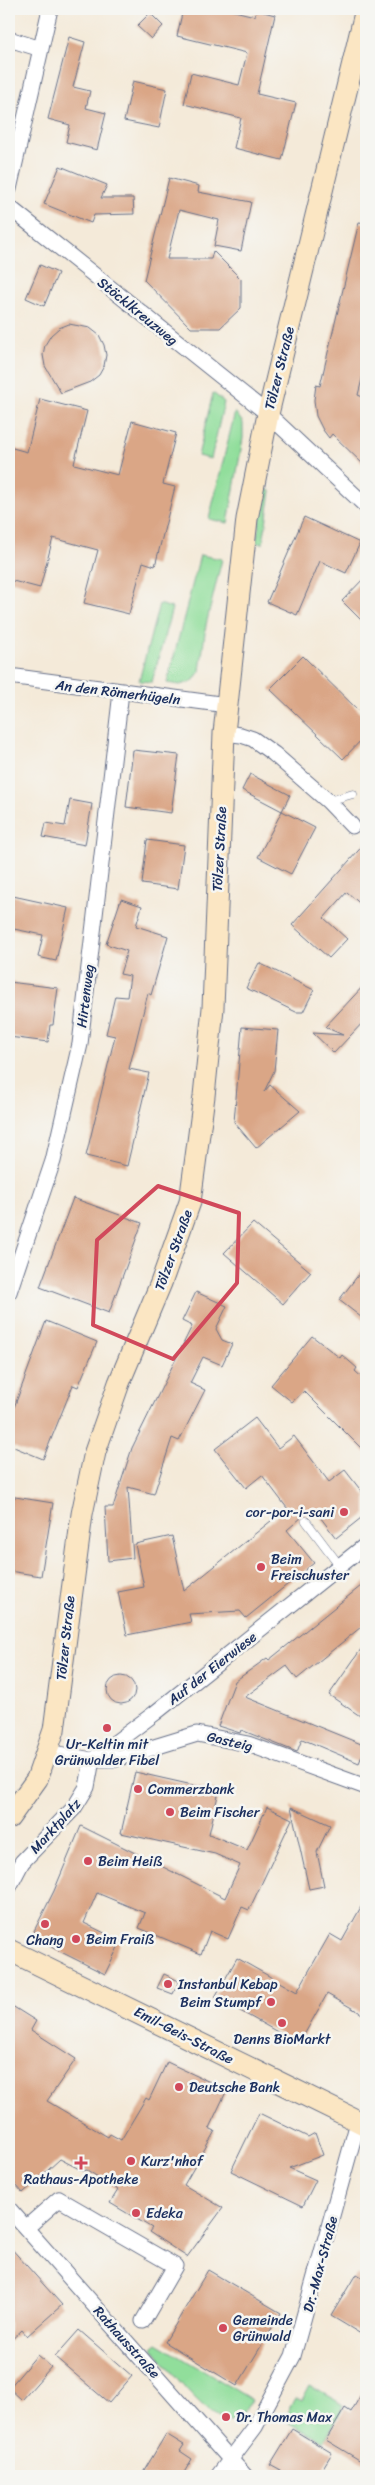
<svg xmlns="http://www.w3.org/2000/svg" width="375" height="2485" viewBox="0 0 375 2485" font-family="Sriracha,sans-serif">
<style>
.green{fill:#91de9b;stroke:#56867c}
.building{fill:#daa686}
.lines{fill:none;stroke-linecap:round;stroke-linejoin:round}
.lane-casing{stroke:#677089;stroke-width:9}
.street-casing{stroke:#677089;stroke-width:17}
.secondary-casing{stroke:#677089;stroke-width:23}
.lane{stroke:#fff;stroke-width:8}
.street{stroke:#fff;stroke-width:15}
.secondary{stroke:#fbe6c3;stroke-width:21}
.marked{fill:none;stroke:#d1495b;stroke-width:4;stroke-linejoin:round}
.poi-dot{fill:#d1495b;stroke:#f6f6f2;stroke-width:2}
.labels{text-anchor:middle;stroke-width:5;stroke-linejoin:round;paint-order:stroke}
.street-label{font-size:14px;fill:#1b2f5e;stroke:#f6f6f2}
.poi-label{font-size:14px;fill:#1b2f5e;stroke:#f6f6f2;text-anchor:start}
</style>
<rect width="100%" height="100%" fill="#f6f6f2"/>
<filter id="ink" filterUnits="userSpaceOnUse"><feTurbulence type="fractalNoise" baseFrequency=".02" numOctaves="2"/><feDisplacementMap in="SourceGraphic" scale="10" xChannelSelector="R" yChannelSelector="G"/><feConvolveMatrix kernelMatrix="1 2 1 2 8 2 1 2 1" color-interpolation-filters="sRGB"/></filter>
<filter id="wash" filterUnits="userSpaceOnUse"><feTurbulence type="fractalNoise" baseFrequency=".0096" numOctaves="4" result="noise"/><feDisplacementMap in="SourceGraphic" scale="20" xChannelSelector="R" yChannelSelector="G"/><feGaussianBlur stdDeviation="1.12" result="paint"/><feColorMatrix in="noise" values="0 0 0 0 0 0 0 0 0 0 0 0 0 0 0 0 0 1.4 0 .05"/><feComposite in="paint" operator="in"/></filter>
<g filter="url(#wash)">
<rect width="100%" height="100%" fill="#f4ead9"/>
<path class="green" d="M213,393L224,402L211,459L198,456Z
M235,412L243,423V438L228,523L209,519Z
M265,489L271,491L263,543H256Z
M200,555L222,559L206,625L200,671L193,681L180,685L167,683Z
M159,604L172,608L152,682L139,681Z
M157,2343L252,2400C246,2408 241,2419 230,2420C207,2421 167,2365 152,2347Z
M310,2386L344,2405L324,2442L284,2420L296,2398L302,2401Z"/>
<g id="blocks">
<path class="building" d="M183,9H226L255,16L256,10L275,15L257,94L296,103L282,160L234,148L241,118L184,104L191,73L239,85L247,53L177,36Z
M150,13L163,26L151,39L137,26Z
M69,37L85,42L73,87L90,91L86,108L106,113L97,150L66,142L70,125L48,119Z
M133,81L167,89L159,128L124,121Z
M60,166L107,185L101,198H133L134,214L94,215L91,223L44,204Z
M169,178L199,186L198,192L251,202L241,251L214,246L219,220L179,210L167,259H211L213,251L241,279V308L220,328H191L144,280Z
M359,222L366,223V363L358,395L365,398L366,467L332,434L329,438L323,430L316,416L314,400L316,385L320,386Z
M40,265L58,273L44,306L26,298Z
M69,324L90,328L99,335L104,345L106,355L104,366L99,375L90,382L61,393L45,366L43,355L45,345L51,335L59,328Z
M40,399L87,411L74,464L118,475L132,421L176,433L163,484L175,487L155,566L143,562L129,614L84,603L98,550L53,538L40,588L9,580V447L27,452Z
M304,517L360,543L346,573L320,561L297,615L267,602Z
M366,576V625L342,601Z
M303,656L366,718V735L343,759L270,689Z
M133,750L179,755L171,813L126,807Z
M250,774L290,795L282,811L242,790Z
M70,800L92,804L85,845L43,837L46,823L65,826Z
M282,811L315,828L291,874L258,857Z
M147,840L184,845L178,889L142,884Z
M366,842V909L347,892L324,918L347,939L329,958L292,925Z
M13,896L68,908L56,961L38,957L43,935L9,928Z
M121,899L142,906L136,926L168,936L151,995L148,993L129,1069L149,1073L127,1166L86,1156L115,1036L106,1034L115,996L127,997L130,976L120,974L127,951L106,944Z
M259,963L314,990L303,1012H296L246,988Z
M9,982L58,988L53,1025H50L48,1042L9,1037Z
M366,983V1019L334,1053L313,1033L343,1035L325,1027Z
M242,1027L278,1030L274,1071L264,1092L270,1085L300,1111L256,1148L234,1122Z
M73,1198L142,1223L109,1313L40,1287Z
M253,1223L311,1272L283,1304L224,1253Z
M366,1265V1321L339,1300Z
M196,1292L227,1306L216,1329L222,1340L232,1344L222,1365L203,1357L190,1383L205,1390L179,1441L172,1438L154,1494L128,1487L133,1558L108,1561L105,1507H113L132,1448L192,1326L182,1321Z
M46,1321L97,1342L78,1387L73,1385L43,1459L9,1445V1421Z
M312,1336L340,1358L342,1355L357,1368L355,1371L366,1381V1453L304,1391L292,1402L271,1385Z
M255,1418L278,1448L294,1436L329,1482L345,1470L366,1497V1514L336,1538L314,1509L302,1517L287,1530L314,1563L246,1618L240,1611L189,1614L191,1622L127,1635L118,1592L144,1587L135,1544L172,1536L184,1591L287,1508L262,1475L246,1488L215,1449Z
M9,1496L53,1503L41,1576L9,1571Z
M366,1582V1623L297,1679L287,1666L245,1697L366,1746L359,1763L302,1739L297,1752L241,1730L240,1733L218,1726L235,1681L267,1658L269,1660Z
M366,1642V1720L329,1695Z
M107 1690a14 14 0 1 1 28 0a14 14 0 1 1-28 0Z
M135,1772L219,1791L209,1834L247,1850L267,1807L292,1819L249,1910L242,1907L228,1939L210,1931L201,1954L139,1928L145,1913L97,1893L84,1923L121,1941L105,1974L31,1937L54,1891L81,1826L225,1898L240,1865L215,1854L121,1833Z
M291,1807L330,1825L317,1852L324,1886L309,1889Z
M366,1898V2016L327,1994L299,2044L215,1997L237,1958L297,1992L330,1934L342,1941Z
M164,1974L179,1981L173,1994L157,1988Z
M9,2004L36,2021L31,2030L76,2059L47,2101L108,2137L110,2134L121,2140L146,2098L149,2100L167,2062L227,2090L209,2128L215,2131L184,2185L223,2208L187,2257L149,2232L152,2228L110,2203L118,2190L87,2170L83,2171L60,2159L23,2193L9,2177Z
M259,2113L308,2137L315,2133L323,2155L289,2168L316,2180L303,2206L231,2171Z
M9,2246L62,2305L27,2336L22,2330L9,2342Z
M208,2270L281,2313L237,2386L165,2342Z
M356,2274L366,2280V2337L331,2316Z
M79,2330L132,2376L109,2403L55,2357Z
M37,2355L51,2367L22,2400L9,2388Z
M366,2386V2464L326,2440L345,2408L351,2412Z
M292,2429L332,2453L318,2476H290L270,2465Z
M166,2434L184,2445L180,2451L192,2459L182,2476H141Z"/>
</g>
</g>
<g filter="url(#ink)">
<use href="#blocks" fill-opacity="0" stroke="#677089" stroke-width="1"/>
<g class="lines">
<defs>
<path id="lane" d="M328,801L353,794
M306,1521L340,1566"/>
<path id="street" d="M9,39L41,49
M9,189L50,9
M9,207L268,414L366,506
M9,676L227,705
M224,733L241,735L253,739L274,754L328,801L352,826
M9,1292L53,1161L80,1044L121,692
M47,1752L92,1760H112L197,1734L248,1744L366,1787
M92,1760L155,1713L366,1545
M9,1887L22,1862L74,1808L87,1787L92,1760
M9,2209L245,2476
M26,2228L59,2199L175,2266L143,2321
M218,2476L255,2427L293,2356L358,2122"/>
<path id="secondary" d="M9,1818L37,1779L54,1730L82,1514L95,1452L119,1383L161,1283L190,1202L204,1096L213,1008L224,733L247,519L268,414L366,9
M9,1950L366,2125"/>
</defs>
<use href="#lane" class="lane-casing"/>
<use href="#street" class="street-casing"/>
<use href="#secondary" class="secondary-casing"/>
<use href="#lane" class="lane"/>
<use href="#street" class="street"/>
<use href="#secondary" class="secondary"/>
</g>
</g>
<path class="marked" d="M158,1186L239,1213L237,1283L173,1359L93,1325L97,1240Z"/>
<g class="poi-dot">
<circle cx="344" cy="1512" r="5"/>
<circle cx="261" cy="1567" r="5"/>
<circle cx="107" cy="1728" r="5"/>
<circle cx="138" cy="1789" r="5"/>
<circle cx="170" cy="1812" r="5"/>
<circle cx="88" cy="1861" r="5"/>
<circle cx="45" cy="1924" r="5"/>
<circle cx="76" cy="1939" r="5"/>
<circle cx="168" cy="1984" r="5"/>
<circle cx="271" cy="2002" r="5"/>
<circle cx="282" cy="2023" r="5"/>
<circle cx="179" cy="2087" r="5"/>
<circle cx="131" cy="2161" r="5"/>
<path d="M78.5 2155.5h5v5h5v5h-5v5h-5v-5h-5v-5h5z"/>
<circle cx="136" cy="2213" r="5"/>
<circle cx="223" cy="2328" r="5"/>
<circle cx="226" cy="2417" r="5"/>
</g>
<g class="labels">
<g class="street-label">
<text transform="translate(138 311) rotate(39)" y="5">Stöcklkreuzweg</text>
<text transform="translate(279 368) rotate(-76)" y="5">Tölzer Straße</text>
<text transform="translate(118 692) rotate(7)" y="5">An den Römerhügeln</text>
<text transform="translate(219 849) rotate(-87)" y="5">Tölzer Straße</text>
<text transform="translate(85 996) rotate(-83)" y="5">Hirtenweg</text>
<text transform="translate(173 1250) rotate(-70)" y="5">Tölzer Straße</text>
<text transform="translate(65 1638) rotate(-84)" y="5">Tölzer Straße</text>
<text transform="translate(212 1668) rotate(-38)" y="5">Auf der Eierwiese</text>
<text transform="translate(230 1741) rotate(13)" y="5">Gasteig</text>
<text transform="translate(55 1826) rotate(-48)" y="5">Marktplatz</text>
<text transform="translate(184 2035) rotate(27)" y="5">Emil-Geis-Straße</text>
<text transform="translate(320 2264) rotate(-75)" y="5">Dr.-Max-Straße</text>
<text transform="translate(127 2342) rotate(48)" y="5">Rathausstraße</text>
</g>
<g class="poi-label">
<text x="334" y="1517" text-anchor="end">cor-por-i-sani</text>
<text x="271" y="1564">Beim<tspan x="271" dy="16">Freischuster</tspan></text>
<text x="107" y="1749" text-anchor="middle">Ur-Keltin mit<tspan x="107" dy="16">Grünwalder Fibel</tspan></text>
<text x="148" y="1794">Commerzbank</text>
<text x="180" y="1817">Beim Fischer</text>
<text x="98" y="1866">Beim Heiß</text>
<text x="86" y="1944">Beim Fraiß</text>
<text x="45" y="1945" text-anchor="middle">Chang</text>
<text x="178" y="1989">Instanbul Kebap</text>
<text x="261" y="2007" text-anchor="end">Beim Stumpf</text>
<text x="282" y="2044" text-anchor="middle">Denns BioMarkt</text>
<text x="189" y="2092">Deutsche Bank</text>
<text x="141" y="2166">Kurz'nhof</text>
<text x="81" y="2184" text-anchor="middle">Rathaus-Apotheke</text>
<text x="146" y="2218">Edeka</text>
<text x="233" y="2325">Gemeinde<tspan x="233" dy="16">Grünwald</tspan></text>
<text x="236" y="2422">Dr. Thomas Max</text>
</g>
</g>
<rect width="375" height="2485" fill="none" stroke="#f6f6f2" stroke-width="30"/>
</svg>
